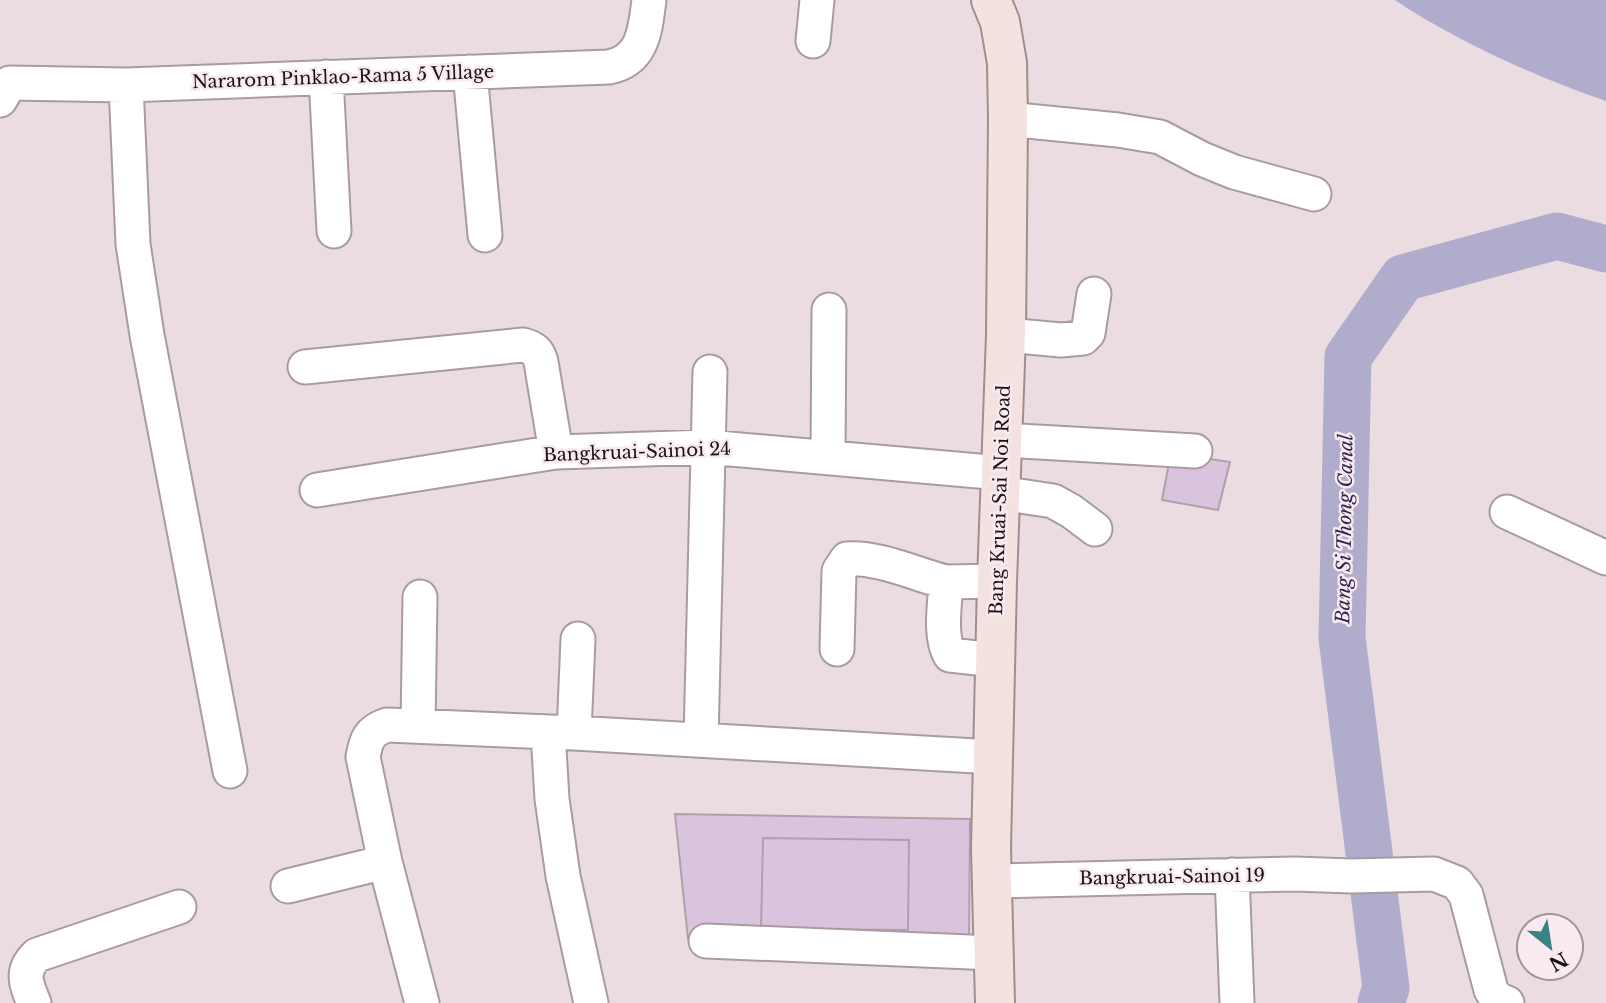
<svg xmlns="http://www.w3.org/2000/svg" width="1606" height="1003" viewBox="0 0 1606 1003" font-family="'Libre Baskerville',serif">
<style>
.water{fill:#b0accb}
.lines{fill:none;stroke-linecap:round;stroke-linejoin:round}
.river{stroke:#b0accb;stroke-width:47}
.building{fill:#dac3dd;stroke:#aba2ac;stroke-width:2}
.minor-casing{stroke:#a99ba0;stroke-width:37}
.major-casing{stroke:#a28d8c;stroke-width:42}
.minor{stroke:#fff;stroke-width:33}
.major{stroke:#f4e2e0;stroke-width:38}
.labels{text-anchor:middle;stroke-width:5;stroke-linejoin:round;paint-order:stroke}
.street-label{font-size:18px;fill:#181315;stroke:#f9eaef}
.water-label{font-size:19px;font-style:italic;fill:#2e264f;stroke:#f9eaef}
</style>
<rect width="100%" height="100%" fill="#ebdce2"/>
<path class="water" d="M1395,0H1606V101C1538,78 1454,40 1395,0Z"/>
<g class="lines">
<path class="river" d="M1381,1003L1386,988L1342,638L1348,357L1403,278L1557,236L1606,249"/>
</g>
<path class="building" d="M1171,453L1230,462L1218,510L1162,500Z
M675,814L970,819L969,951L688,939Z
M763,838L909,840L908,930L761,929Z"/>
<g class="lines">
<defs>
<path id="minor" d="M813,41L817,0
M470,72L485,235
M326,77L334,231
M126,85L133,244L147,335L230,771
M0,100L10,83L126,85L609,67C644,60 645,29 649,0
M1008,119L1118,130L1160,137L1202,159L1234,172L1314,194
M1006,335L1061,340L1083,338L1088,333L1094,294
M305,367L523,345C534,348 538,351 541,362L556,452
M1003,440L1195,451
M828,457L829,310
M317,490L556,452L707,447L1001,473
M1000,493L1053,501L1071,511L1095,529
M1507,512L1606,558
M837,649L839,571L847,559C876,556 918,575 946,582
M995,660L950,655C939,636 945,604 946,582L997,581
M418,726L420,597
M548,732L552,799L563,876L591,1003
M574,733L578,639
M701,740L710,372
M1232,875L1237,1003
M993,881L1295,874L1351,876L1434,874L1457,883L1466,895L1491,990L1496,998L1507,1003
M288,886L385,862
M706,941L994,953
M34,1003C26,984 20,971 37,955L179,907
M422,1003L385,862L363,757C366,740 369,731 387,725L574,733L994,757"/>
<path id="major" d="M991,0L1000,22L1007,63L1008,119L1006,335L997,581L991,848L995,1003"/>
</defs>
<use href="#minor" class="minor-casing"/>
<use href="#major" class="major-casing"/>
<use href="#minor" class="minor"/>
<use href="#major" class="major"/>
</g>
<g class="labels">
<g class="street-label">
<text transform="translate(343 77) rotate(-2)" y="6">Nararom Pinklao-Rama 5 Village</text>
<text transform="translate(637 452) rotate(-2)" y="6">Bangkruai-Sainoi 24</text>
<text transform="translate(1000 500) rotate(-88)" y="6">Bang Kruai-Sai Noi Road</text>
<text transform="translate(1172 877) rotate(-1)" y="6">Bangkruai-Sainoi 19</text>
</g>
<g class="water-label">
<text transform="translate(1344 529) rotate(-89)" y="7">Bang Si Thong Canal</text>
</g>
</g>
<g transform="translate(1550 947) rotate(150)"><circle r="33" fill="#f9eaef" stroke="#9f9498" stroke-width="2"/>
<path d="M0-5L12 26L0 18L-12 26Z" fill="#3a8284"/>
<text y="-10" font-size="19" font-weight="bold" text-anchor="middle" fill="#181315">N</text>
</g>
</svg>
